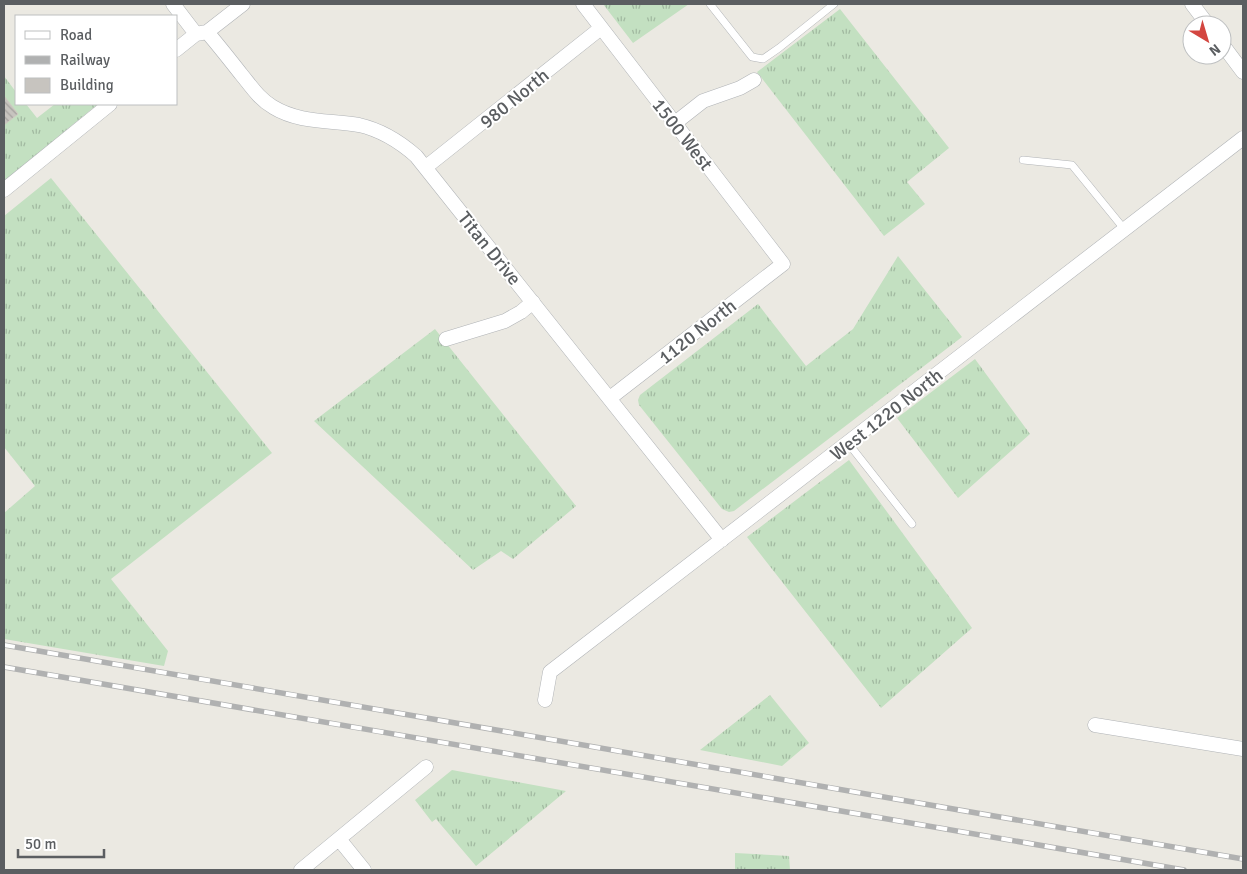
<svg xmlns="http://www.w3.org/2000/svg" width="1247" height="874" viewBox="0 0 1247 874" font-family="Signika,sans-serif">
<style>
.grass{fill:url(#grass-tufts)}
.building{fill:url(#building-back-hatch);stroke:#cfcac1}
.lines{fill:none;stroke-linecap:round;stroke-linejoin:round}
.service-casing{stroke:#b0b3b6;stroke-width:8}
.minor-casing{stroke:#b0b3b6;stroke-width:15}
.service{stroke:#fff;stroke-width:7}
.minor{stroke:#fff;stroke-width:14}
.rail-casing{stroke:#b0b1b1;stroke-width:5.5}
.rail{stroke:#fff;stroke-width:4;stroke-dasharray:11;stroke-linecap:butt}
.labels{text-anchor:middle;stroke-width:4;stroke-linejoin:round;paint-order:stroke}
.street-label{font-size:19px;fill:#5b5e61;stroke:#fff}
</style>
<defs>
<pattern id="grass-tufts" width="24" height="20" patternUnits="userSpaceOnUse" patternTransform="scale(1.25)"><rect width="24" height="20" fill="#c3e0c1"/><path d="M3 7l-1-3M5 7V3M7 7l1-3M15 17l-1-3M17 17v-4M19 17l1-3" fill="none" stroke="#a1b9a0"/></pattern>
<pattern id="building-back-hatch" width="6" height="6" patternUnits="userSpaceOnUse" patternTransform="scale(1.25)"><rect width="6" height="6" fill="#c7c4bf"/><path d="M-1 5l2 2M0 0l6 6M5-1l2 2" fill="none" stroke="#a5a29f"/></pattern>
</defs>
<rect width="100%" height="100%" fill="#ebe9e2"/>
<path class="grass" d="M603,4H689L633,43Z
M840,9L949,148L907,182L925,204L884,236L757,72Z
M4,76L16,92V104H26L37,118L55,104H98L4,181Z
M51,178L272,453L111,579L168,651L164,666L4,639V513L35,486L4,447V216Z
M898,256L962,337L734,511L729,512L722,509L639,405L638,400L640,395L758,304L806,366L853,329Z
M435,329L576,506L513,559L501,551L473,570L314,421Z
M975,359L1030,434L958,498L897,418Z
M849,460L972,628L881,708L747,537Z
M770,695L809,743L782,766L700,750Z
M452,770L566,791L476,866L436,819L432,822L415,800Z
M735,853L789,856L790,870H735Z"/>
<path class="building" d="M4,96L18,114L4,125Z"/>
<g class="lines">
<defs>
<path id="service" d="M710,4L752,57L763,59L779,48L834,4
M1023,160L1072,165L1125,230
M848,443L912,524"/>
<path id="minor" d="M173,4L196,34
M583,4L783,264L610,398
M1192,4L1208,25
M207,32C219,46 230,60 241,74C251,86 259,99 273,107C299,123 329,120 359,125C381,130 399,141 416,156L722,540
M1222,44L1243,72
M176,50L196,34L207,32L243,4
M675,123L703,101L740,88L754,80
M426,167L601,28
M4,190L110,104
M446,339L505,321L521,312L533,302
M545,700L550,672L1243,138
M1095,725L1243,749
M339,839L364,870
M301,870L426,767"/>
</defs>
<use href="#service" class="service-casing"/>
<use href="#minor" class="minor-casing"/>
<use href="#service" class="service"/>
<use href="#minor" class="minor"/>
<defs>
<path id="rail" d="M4,645L1243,859
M4,667L1184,870"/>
</defs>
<use href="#rail" class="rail-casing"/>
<use href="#rail" class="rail"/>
</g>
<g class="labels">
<g class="street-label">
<text transform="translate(514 98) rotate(-39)" y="7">980 North</text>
<text transform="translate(683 134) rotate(52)" y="7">1500 West</text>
<text transform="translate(490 248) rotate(51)" y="7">Titan Drive</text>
<text transform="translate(697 331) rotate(-38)" y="7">1120 North</text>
<text transform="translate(886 414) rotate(-38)" y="7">West 1220 North</text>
</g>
</g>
<rect width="1247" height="874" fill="none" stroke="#5b5e61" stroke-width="10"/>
<rect x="15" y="15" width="162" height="90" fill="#ffffff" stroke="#bdbfc0"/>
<rect x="25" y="31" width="25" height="8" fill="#ffffff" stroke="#bdbfc0"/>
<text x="60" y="40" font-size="15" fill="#5b5e61">Road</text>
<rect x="25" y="56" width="25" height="8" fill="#b0b1b1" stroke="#bdbfc0"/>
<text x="60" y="65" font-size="15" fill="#5b5e61">Railway</text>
<rect x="25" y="78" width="25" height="15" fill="#c7c4bf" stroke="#bdbfc0"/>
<text x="60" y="90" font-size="15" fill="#5b5e61">Building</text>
<g transform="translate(1207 40) rotate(142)"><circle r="24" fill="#ffffff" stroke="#bdbfc0"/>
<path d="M0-4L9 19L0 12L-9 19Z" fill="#d34640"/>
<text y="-8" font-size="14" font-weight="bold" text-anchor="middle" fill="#5b5e61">N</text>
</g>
<path d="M18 849v8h86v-8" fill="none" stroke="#5b5e61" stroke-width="2.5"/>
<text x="25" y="849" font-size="15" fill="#5b5e61" stroke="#ffffff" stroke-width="4" paint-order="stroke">50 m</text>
</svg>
